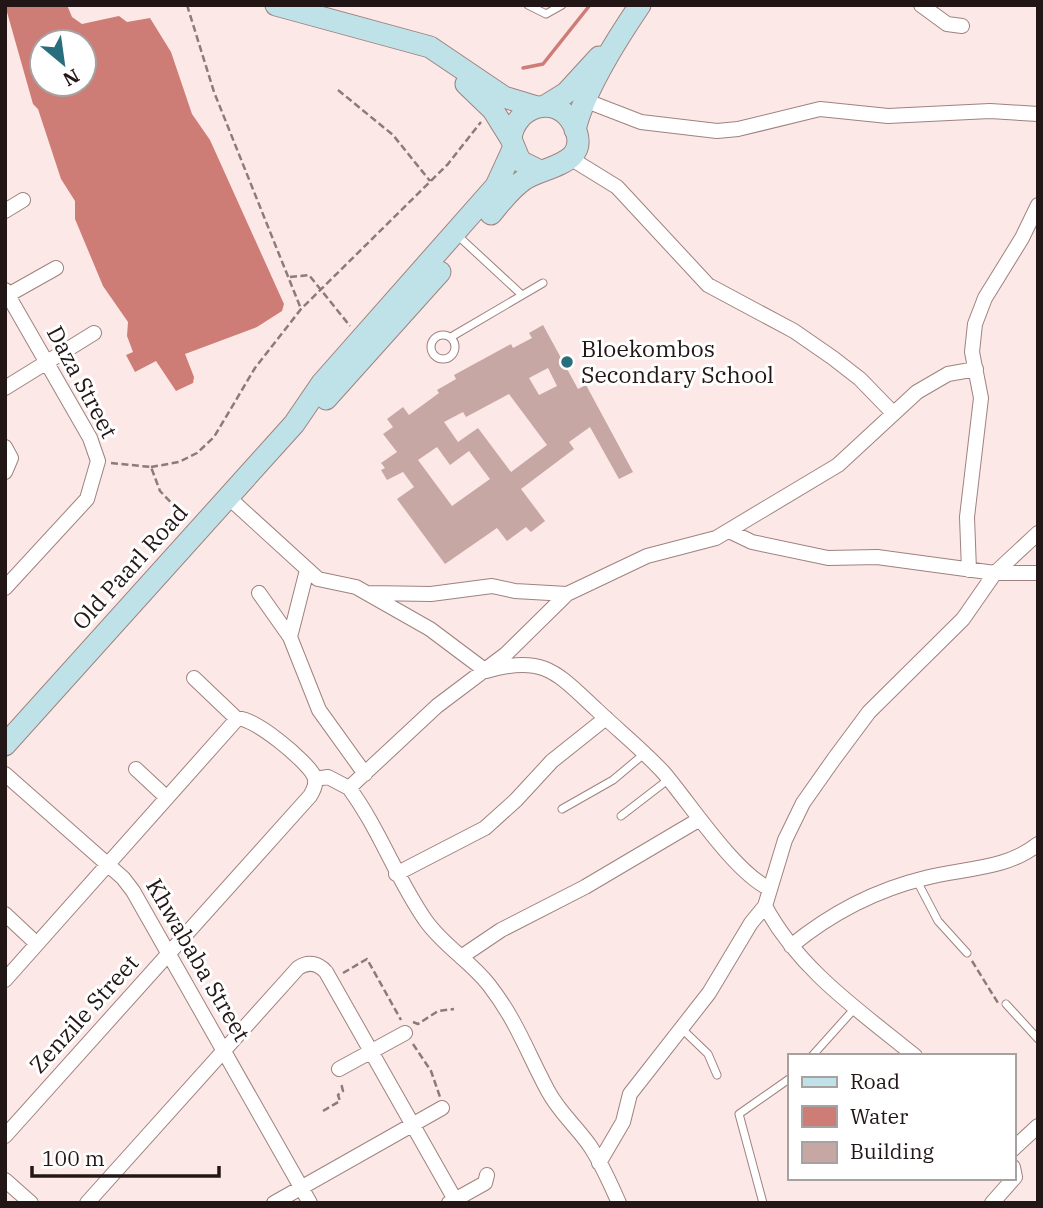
<svg xmlns="http://www.w3.org/2000/svg" width="1043" height="1208" viewBox="0 0 1043 1208" font-family="'IBM Plex Serif',serif">
<style>
.water{fill:#ce7c76;fill-rule:evenodd}
.lines{fill:none;stroke-linecap:round;stroke-linejoin:round}
.stream{stroke:#ce7c76;stroke-width:3.5}
.building{fill:#c6a7a4;fill-rule:evenodd}
.lane-casing{stroke:#9f827f;stroke-width:9}
.street-casing{stroke:#9f827f;stroke-width:16}
.secondary-casing{stroke:#9f827f;stroke-width:23}
.path{stroke:#8b7c7a;stroke-width:2.5;stroke-dasharray:7 3.5;stroke-linecap:butt}
.lane{stroke:#fff;stroke-width:7}
.street{stroke:#fff;stroke-width:14}
.secondary{stroke:#bee2e8;stroke-width:21}
.poi-dot{fill:#296e7d;stroke:#fff;stroke-width:2.5}
.labels{text-anchor:middle;stroke-width:6;stroke-linejoin:round;paint-order:stroke}
.poi-label{font-size:23px;fill:#221716;stroke:#fff;text-anchor:start}
.street-label{font-size:23px;fill:#221716;stroke:#fff}
</style>
<rect width="100%" height="100%" fill="#fce8e6"/>
<path class="water" d="M5,5H67L72,17L82,24L119,16L127,22L150,18L171,52L192,114L210,140L284,304L282,311L257,327L185,354L194,377L193,383L176,391L156,361L135,372L126,355L133,352L127,336L128,322L103,286L75,219V201L61,179L38,109L33,104ZM42,42H84V84H42Z"/>
<g class="lines">
<path class="stream" d="M523,68L543,64L590,5"/>
</g>
<path class="building" d="M543,325L578,389L586,385L633,472L619,479L590,427L569,442L574,449L521,489L545,521L531,532L526,527L507,541L497,528L445,564L397,499L414,487L403,472L387,480L381,470L385,468L381,463L397,452L383,434L393,427L387,419L403,407L409,415L439,393L437,390L456,379L454,375L511,344L513,348L532,338L529,333ZM548,368L557,386L539,395L529,378ZM509,394L547,445L511,472L478,428L458,442L444,422L463,412L466,417ZM437,447L450,465L469,451L490,479L452,506L418,460Z"/>
<g class="lines">
<defs>
<path id="lane" d="M528,5L546,14L562,5
M456,234L522,295
M431 347a12 12 0 1 1 24 0a12 12 0 1 1-24 0Z
M451,337L543,283
M562,809L613,780L644,754
M621,816L669,779
M917,881L938,921L967,953
M1006,1004L1038,1039
M681,1028L708,1054L717,1075
M812,1056L855,1008
M763,1203L739,1114L789,1079"/>
<path id="street" d="M921,5L947,24L962,26
M584,100L641,122L717,131L738,129L820,109L888,116L990,111L1038,114
M570,158L617,187L708,285L794,331L833,358L860,379L893,413
M5,211L23,200
M5,290L90,438L98,461L87,499L5,588
M8,295L56,268
M5,388L94,333
M5,447L11,458L5,472
M228,497L318,579L356,587L430,629L486,671C544,654 557,673 597,710C619,731 644,751 664,773C691,805 733,870 768,888
M729,531L752,542L828,558L877,557L995,573H1038
M969,570L967,517L981,398L972,352L975,324L985,298L1022,238L1038,205
M259,593L290,637L319,710L365,774
M368,593L431,594L492,586L515,591L567,594
M290,637L307,570
M194,678L237,719
M136,769L166,797
M5,774L123,878L133,891L310,1203
M315,779L328,777L349,788L437,706L506,654L567,594L647,556L716,538L838,465L917,392L948,374L976,369
M349,788C380,830 396,878 426,921C444,946 470,961 489,985C517,1021 527,1052 548,1091C559,1112 577,1127 590,1146C602,1164 610,1183 619,1203
M396,874L485,828L516,800L552,761L606,718
M765,906C799,970 860,1011 915,1056
M5,914L37,944
M791,946C830,914 876,890 925,878C962,868 1006,870 1038,844
M461,957L501,930L585,887L700,819
M5,980L237,719C252,715 308,762 314,776C317,783 314,790 310,796L5,1136
M339,1069L405,1033
M1013,1149L1038,1126
M599,1163L623,1122L630,1094L709,993L751,923L765,906L785,840L803,803L834,759L869,712L963,619L995,573L1038,533
M5,1180L31,1203
M87,1203L298,968C308,961 318,963 326,972L457,1203
M274,1203L442,1108
M449,1203L485,1183L487,1175
M992,1203L1015,1177L1013,1167"/>
<path id="secondary" d="M276,5L430,47L504,97L537,107
M466,84L493,110L511,139
M545,106L566,93L599,57
M575,130C584,90 617,39 640,5
M491,214C502,201 511,188 525,179C544,166 594,165 573,124C556,92 514,107 511,139L520,161L540,171
M326,399L440,272
M5,745L294,424L322,383L496,186L513,149"/>
</defs>
<use href="#lane" class="lane-casing"/>
<use href="#street" class="street-casing"/>
<use href="#secondary" class="secondary-casing"/>
<path class="path" d="M187,5L214,92L301,309
M338,90L393,135L430,181
M290,277L309,275L350,326
M111,463L151,467L160,491L187,519
M151,467L179,462L197,453L214,437L255,368L301,309L448,164L481,122
M972,961L998,1003
M343,973L367,959L401,1020
M413,1022L418,1024L438,1011L454,1009
M413,1044L431,1071L440,1097
M323,1111L340,1101L338,1095L343,1091L341,1083"/>
<use href="#lane" class="lane"/>
<use href="#street" class="street"/>
<use href="#secondary" class="secondary"/>
</g>
<circle class="poi-dot" cx="567" cy="362" r="7"/>
<g class="labels">
<g class="poi-label">
<text x="581" y="357">Bloekombos<tspan x="581" dy="26">Secondary School</tspan></text>
</g>
<g class="street-label">
<text transform="translate(82 382) rotate(62)" y="8">Daza Street</text>
<text transform="translate(130 567) rotate(-48)" y="8">Old Paarl Road</text>
<text transform="translate(198 960) rotate(60)" y="8">Khwababa Street</text>
<text transform="translate(84 1014) rotate(-48)" y="8">Zenzile Street</text>
</g>
</g>
<rect width="1043" height="1208" fill="none" stroke="#221716" stroke-width="14"/>
<rect x="788" y="1054" width="228" height="126" fill="#ffffff" stroke="#a7a2a2" stroke-width="2"/>
<rect x="802" y="1077" width="35" height="10" fill="#bee2e8" stroke="#a7a2a2" stroke-width="2"/>
<text x="850" y="1089" font-size="21" fill="#221716">Road</text>
<rect x="802" y="1106" width="35" height="21" fill="#ce7c76" stroke="#a7a2a2" stroke-width="2"/>
<text x="850" y="1124" font-size="21" fill="#221716">Water</text>
<rect x="802" y="1142" width="35" height="21" fill="#c6a7a4" stroke="#a7a2a2" stroke-width="2"/>
<text x="850" y="1159" font-size="21" fill="#221716">Building</text>
<g transform="translate(63 63) rotate(151)"><circle r="33" fill="#ffffff" stroke="#a7a2a2" stroke-width="2"/>
<path d="M0-5L12 26L0 18L-12 26Z" fill="#296e7d"/>
<text y="-10" font-size="19" font-weight="bold" text-anchor="middle" fill="#221716">N</text>
</g>
<path d="M32 1166v10h187v-10" fill="none" stroke="#221716" stroke-width="3.5"/>
<text x="42" y="1166" font-size="21" fill="#221716" stroke="#ffffff" stroke-width="5" paint-order="stroke">100 m</text>
</svg>
